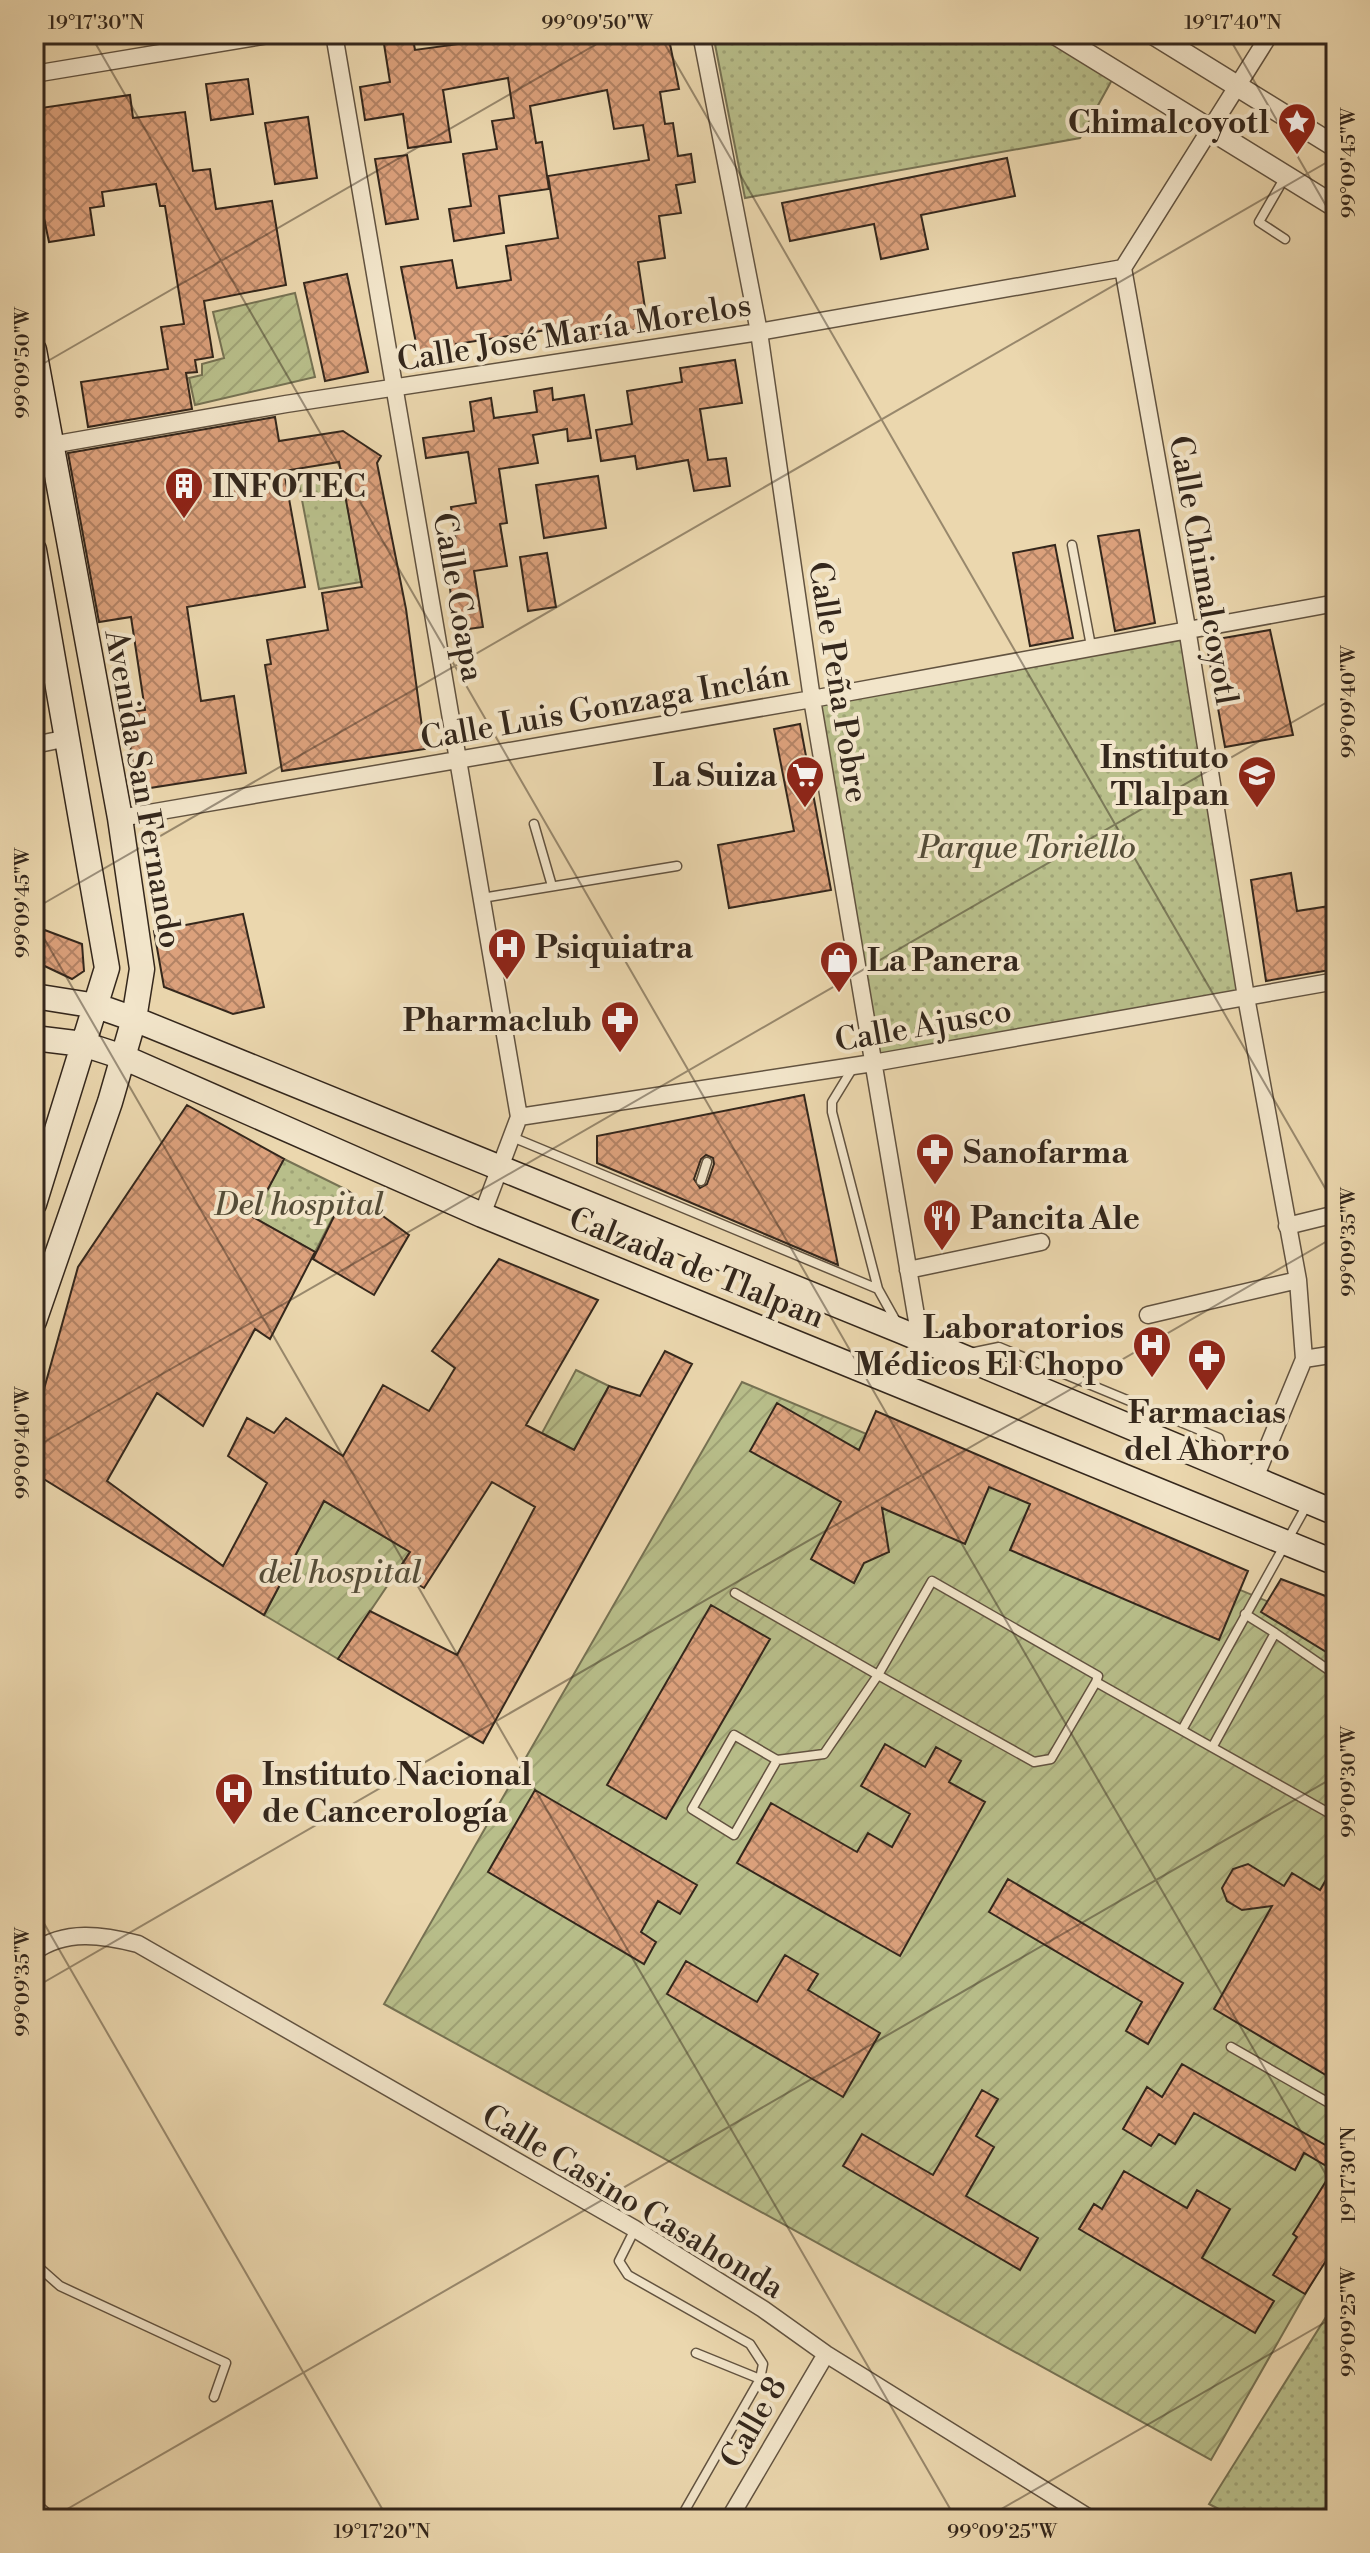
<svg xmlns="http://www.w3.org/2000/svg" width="1370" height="2553" viewBox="0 0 1370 2553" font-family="'Libre Bodoni',serif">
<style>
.grass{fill:url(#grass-dots);stroke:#767253;stroke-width:2}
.garden{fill:url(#garden-furrows);stroke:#767253;stroke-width:2}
.building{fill:url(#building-cross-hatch);stroke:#34271c;stroke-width:2;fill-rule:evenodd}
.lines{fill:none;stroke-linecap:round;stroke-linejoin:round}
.service-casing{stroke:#625340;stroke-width:11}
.minor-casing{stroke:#625340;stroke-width:19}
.tertiary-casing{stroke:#625340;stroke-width:23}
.secondary-casing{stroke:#34271c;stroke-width:27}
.service{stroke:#f2e5ca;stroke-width:8}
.minor{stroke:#f2e5ca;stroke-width:16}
.tertiary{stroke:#f2e5ca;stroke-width:20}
.secondary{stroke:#f2e5ca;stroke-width:24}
.ticks{fill:none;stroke:#34271c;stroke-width:2;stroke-opacity:0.45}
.labels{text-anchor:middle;stroke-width:8;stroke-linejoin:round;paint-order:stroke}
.poi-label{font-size:32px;font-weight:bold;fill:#34271c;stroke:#f2e5ca;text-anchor:start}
.street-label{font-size:32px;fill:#34271c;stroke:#f2e5ca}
.park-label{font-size:32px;font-style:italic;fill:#554d38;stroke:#f2e5ca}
.neatline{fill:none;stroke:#34271c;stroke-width:3}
.ticks-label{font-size:20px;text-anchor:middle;fill:#34271c}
</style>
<defs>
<pattern id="grass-dots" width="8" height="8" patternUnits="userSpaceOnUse" patternTransform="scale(2)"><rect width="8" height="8" fill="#b8be8a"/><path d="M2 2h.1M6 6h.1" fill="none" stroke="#9fa376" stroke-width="1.8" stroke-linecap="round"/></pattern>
<pattern id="garden-furrows" width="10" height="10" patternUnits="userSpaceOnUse" patternTransform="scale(2)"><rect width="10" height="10" fill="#b8be8a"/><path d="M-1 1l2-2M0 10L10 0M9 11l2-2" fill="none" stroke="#9fa376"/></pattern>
<pattern id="building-cross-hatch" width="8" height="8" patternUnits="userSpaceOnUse" patternTransform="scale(2)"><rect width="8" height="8" fill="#dca17c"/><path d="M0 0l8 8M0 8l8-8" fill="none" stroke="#b38365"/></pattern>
</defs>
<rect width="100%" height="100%" fill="#ebd7ae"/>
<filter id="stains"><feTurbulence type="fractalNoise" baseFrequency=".0025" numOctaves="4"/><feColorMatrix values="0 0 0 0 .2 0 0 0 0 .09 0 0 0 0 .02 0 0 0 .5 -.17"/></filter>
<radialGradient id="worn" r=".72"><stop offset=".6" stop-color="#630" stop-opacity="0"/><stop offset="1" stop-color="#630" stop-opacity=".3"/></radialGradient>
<path class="grass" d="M713,34H1042L1113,78L1080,138L745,198Z
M341,470L361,582L319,589L298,479Z
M1187,628L1246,997L873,1063L812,699Z
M284,1159L347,1190L315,1252L253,1217Z
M1336,2301V2519H1238L1209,2504Z"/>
<path class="garden" d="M295,293L315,377L195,405L189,378L202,375V364L224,358L213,312Z
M576,1370L609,1386L574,1450L542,1433Z
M742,1382L1336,1630V2240L1211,2460L384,2004Z
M324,1501L410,1552L338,1659L264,1615Z"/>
<path class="building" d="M458,34H668L679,89L660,92L665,124L673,123L678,156L691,154L695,182L676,185L681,213L659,216L665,258L638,262L648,328L556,342L554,329L456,344L458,357L420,363L401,267L452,260L457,288L511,280L506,246L558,238L548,176L649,160L643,125L614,129L607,90L530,106L536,143L542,142L549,189L499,196L504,233L454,241L449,209L471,206L463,154L497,149L492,121L514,118L508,78L443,90L451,142L408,148L403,114L365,120L360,87L390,82L384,44L413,39L415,50L459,44Z
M248,79L253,114L211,120L206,84Z
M130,95L133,118L185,112L193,171L210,169L216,209L272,201L286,285L204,301L213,357L195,360L197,372L186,373L192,409L88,427L81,382L168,369L161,327L184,324L165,206H160L156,184L102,192L104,206L90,208L94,235L49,242L34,171V109Z
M308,117L317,178L275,184L265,123Z
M407,155L418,219L386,224L375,159Z
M1007,158L1015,196L921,215L928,249L881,259L874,224L790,241L782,203Z
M347,274L368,372L325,381L304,283Z
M735,360L742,403L700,409L708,460L726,458L730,486L694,491L688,460L637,469L635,456L601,461L596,430L632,424L627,391L682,382L680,368Z
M552,388L553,400L584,395L591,438L568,441L567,429L533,435L538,463L499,469L507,523L500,524L507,566L474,571L483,627L454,631L446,544L456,542L451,507L476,503L468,452L426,458L423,438L474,431L470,402L491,398L494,418L537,412L534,391Z
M275,417L279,441L343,431L381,456L377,463L406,609L425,749L282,771L265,665L271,664L267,640L328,630L322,593L362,587L339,462L284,471L305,587L187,607L201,701L234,696L246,773L137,790L125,713L145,710L131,617L99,622L68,453Z
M598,476L606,528L544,538L536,485Z
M1139,530L1155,623L1115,631L1098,536Z
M1055,545L1073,638L1030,646L1013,553Z
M547,553L556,607L528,611L520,557Z
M1270,630L1293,735L1225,747L1206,641Z
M800,724L831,890L729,908L718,845L794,831L774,729Z
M1291,873L1297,911L1336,905V969L1266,981L1251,880Z
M243,914L264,1007L233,1014L164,987L154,931Z
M34,926L82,944L84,971L72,979L34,961Z
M804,1095L838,1265L597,1163V1136ZM706,1155L713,1158L714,1164L707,1184L700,1188L694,1179L701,1159Z
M187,1105L284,1159L253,1217L315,1252L270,1339L255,1329L203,1426L157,1393L107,1481L223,1566L267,1483L228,1456L247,1418L274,1433L286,1418L343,1456L383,1385L429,1411L455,1368L432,1351L499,1259L598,1300L526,1425L574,1450L609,1386L640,1396L665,1351L692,1364L483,1743L338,1659L370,1611L457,1655L535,1507L492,1482L424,1588L397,1572L410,1552L324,1501L264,1615L34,1473V1425L78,1267Z
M347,1190L409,1235L374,1295L313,1259Z
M777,1403L859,1450L876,1411L1248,1571L1219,1640L1010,1550L1030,1504L989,1487L965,1544L882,1508L889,1552L864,1563L854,1583L811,1559L841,1502L750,1451Z
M1281,1579L1336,1600V1658L1261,1612Z
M711,1605L770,1639L666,1819L607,1785Z
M885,1744L925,1767L936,1747L961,1761L949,1782L985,1802L900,1956L737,1863L771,1803L857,1852L868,1833L892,1847L910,1814L861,1786Z
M535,1790L697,1885L680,1914L658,1901L641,1932L656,1942L644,1964L488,1872Z
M1336,1863V2081L1214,2009L1272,1906L1242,1910L1227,1901L1222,1888L1233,1869L1248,1864L1284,1886L1292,1873L1320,1890Z
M1008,1879L1183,1983L1148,2044L1126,2031L1142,2002L989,1912Z
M785,1955L818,1974L808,1990L880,2033L843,2097L667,1994L686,1961L757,2002Z
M1182,2064L1336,2151V2245L1305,2294L1273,2275L1297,2237L1293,2234L1333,2170L1304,2153L1295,2170L1194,2113L1175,2144L1159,2134L1151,2146L1123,2129L1147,2087L1162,2097Z
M982,2090L998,2099L976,2136L994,2147L966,2196L1038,2238L1020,2270L843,2166L862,2134L933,2175Z
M1124,2171L1187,2208L1197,2190L1230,2209L1202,2258L1274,2301L1255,2333L1079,2229L1094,2204L1102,2209Z"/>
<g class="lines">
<defs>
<path id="service" d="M1285,177L1259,222L1285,239
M1072,545L1091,646
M534,824L552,886
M482,898L677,866
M854,1066L832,1102V1112L878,1289
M512,1137L878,1289L897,1323
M701,1181L707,1162
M970,1353L999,1347L1219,1438L1226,1460
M735,1593L878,1675L824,1754L777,1760L734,1735L692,1809L734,1835L777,1760
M1275,1633L1336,1675
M1096,1682L1051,1759L1034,1762L878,1675L932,1581L1098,1676L1096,1682L1336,1817
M1182,1730L1308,1503
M1213,1746L1275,1633L1245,1614
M1231,2047L1336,2107
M635,2229L619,2261L628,2275L750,2344L763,2364L760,2379L680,2519
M34,2263L60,2286L226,2363L214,2397
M696,2353L760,2379
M34,2502L54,2519"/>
<path id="minor" d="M334,34L519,1117L482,1215
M701,34L759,332L812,699L920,1339
M34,74L275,34
M34,448L286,404L759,332L1123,268
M34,745L68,738
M120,818L812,699L1336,603
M519,1117L873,1063L1336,981
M1287,1226L1336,1214
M908,1270L1041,1242
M1148,1315L1298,1280
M1304,1359L1336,1354
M1255,1478L1304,1359L1298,1280L1246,997L1187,628L1123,268L1270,34
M34,1952C65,1929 103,1935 138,1944L635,2229L763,2309L826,2354L1091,2519
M729,2519L826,2354"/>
<path id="tertiary" d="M1055,34L1336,207
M1153,34L1336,147"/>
<path id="secondary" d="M34,350L120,818L142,969L134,1019L110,1102L34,1321
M34,550L107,968L34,1204
M34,996L97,1006L134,1019L901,1331L1336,1513
M34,1038L83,1044L123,1057L482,1215L1336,1563"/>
</defs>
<use href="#service" class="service-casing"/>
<use href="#minor" class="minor-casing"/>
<use href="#tertiary" class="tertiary-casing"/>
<use href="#secondary" class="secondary-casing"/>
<use href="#service" class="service"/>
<use href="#minor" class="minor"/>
<use href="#tertiary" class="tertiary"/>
<use href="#secondary" class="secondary"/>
</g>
<path class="ticks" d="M90,34L1336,2192M659,34L1336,1207M1227,34L1336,223M34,369L614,34M34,909L1336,157M34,921L956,2519M34,1448L1336,697M34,1906L388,2519M34,1988L1336,1236M50,2519L1336,1776M984,2519L1336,2316"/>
<defs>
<symbol id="sight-pin" viewBox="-11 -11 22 30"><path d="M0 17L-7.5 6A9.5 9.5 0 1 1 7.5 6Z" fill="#8f2418" stroke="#f2e5ca"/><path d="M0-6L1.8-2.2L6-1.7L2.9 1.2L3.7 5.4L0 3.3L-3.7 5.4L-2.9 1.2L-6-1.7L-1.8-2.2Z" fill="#fff"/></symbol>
<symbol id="building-pin" viewBox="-11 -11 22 30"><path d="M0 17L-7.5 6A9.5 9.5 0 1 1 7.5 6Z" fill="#8f2418" stroke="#f2e5ca"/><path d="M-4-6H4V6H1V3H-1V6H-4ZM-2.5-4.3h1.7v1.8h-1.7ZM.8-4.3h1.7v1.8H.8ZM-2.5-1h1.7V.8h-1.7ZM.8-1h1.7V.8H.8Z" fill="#fff"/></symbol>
<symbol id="supermarket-pin" viewBox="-11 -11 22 30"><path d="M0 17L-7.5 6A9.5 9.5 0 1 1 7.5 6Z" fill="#8f2418" stroke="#f2e5ca"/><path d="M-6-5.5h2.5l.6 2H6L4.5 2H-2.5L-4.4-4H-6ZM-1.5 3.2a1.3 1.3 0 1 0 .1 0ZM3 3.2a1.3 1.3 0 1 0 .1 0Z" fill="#fff"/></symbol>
<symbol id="school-pin" viewBox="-11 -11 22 30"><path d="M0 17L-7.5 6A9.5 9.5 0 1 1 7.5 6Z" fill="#8f2418" stroke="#f2e5ca"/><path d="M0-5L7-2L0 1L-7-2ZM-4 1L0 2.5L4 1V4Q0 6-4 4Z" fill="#fff"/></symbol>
<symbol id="hospital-pin" viewBox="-11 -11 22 30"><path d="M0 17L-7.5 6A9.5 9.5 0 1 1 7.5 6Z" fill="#8f2418" stroke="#f2e5ca"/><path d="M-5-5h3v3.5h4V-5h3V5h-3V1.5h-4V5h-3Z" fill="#fff"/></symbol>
<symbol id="shop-pin" viewBox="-11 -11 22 30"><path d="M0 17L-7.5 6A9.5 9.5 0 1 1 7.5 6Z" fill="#8f2418" stroke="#f2e5ca"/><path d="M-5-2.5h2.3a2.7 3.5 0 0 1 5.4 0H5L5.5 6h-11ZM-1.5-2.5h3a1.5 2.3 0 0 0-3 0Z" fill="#fff"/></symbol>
<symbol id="pharmacy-pin" viewBox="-11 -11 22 30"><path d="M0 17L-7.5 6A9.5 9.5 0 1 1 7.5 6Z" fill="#8f2418" stroke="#f2e5ca"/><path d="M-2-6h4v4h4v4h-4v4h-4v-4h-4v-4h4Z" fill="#fff"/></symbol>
<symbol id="restaurant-pin" viewBox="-11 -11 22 30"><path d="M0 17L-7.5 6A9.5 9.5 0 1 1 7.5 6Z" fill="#8f2418" stroke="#f2e5ca"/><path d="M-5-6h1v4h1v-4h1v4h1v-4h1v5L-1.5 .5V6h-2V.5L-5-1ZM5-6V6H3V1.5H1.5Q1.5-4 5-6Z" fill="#fff"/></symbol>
</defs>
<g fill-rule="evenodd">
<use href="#sight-pin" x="1275" y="100" width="44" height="60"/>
<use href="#building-pin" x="162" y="464" width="44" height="60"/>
<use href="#supermarket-pin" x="783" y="753" width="44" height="60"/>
<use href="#school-pin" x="1235" y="753" width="44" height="60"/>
<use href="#hospital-pin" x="485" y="925" width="44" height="60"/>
<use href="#shop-pin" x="817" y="938" width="44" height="60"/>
<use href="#pharmacy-pin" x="598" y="998" width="44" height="60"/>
<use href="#pharmacy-pin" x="913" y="1130" width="44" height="60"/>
<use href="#restaurant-pin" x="920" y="1196" width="44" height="60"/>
<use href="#hospital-pin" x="1130" y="1323" width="44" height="60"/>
<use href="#pharmacy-pin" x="1185" y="1336" width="44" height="60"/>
<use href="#hospital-pin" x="212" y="1770" width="44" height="60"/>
</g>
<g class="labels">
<g class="poi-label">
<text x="1269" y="133" text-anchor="end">Chimalcoyotl</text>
<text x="212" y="497">INFOTEC</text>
<text x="1229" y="768" text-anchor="end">Instituto<tspan x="1229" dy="37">Tlalpan</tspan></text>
<text x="777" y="786" text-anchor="end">La Suiza</text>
<text x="535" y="958">Psiquiatra</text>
<text x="867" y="971">La Panera</text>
<text x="592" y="1031" text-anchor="end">Pharmaclub</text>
<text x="963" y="1163">Sanofarma</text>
<text x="970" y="1229">Pancita Ale</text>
<text x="1124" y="1338" text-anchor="end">Laboratorios<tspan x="1124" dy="37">Médicos El Chopo</tspan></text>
<text x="1207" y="1423" text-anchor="middle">Farmacias<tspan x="1207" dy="37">del Ahorro</tspan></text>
<text x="262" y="1785">Instituto Nacional<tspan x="262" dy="37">de Cancerología</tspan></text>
</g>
<g class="street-label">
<text transform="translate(574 332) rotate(-9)" y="11">Calle José María Morelos</text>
<text transform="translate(1204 570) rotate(80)" y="11">Calle Chimalcoyotl</text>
<text transform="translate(459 597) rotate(80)" y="11">Calle Coapa</text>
<text transform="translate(839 682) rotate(81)" y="11">Calle Peña Pobre</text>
<text transform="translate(605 706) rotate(-10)" y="11">Calle Luis Gonzaga Inclán</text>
<text transform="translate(144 789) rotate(80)" y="11">Avenida San Fernando</text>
<text transform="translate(923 1025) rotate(-10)" y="11">Calle Ajusco</text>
<text transform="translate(697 1267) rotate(22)" y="11">Calzada de Tlalpan</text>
<text transform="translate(633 2201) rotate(31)" y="11">Calle Casino Casahonda</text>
<text transform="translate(753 2422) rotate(-60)" y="11">Calle 8</text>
</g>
<g class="park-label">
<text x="1027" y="858">Parque Toriello</text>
<text x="299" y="1215">Del hospital</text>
<text x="340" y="1583">del hospital</text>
</g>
</g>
<rect width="1370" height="2553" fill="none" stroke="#ebd7ae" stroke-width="88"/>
<rect x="44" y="44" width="1282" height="2465" class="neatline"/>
<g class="ticks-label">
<text x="96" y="29">19°17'30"N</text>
<text x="597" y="29">99°09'50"W</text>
<text x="1233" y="29">19°17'40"N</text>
<text transform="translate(1348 163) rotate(-90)" y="7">99°09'45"W</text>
<text transform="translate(22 363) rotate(-90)" y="7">99°09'50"W</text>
<text transform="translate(1348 702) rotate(-90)" y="7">99°09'40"W</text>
<text transform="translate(22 903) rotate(-90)" y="7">99°09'45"W</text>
<text transform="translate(1348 1242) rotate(-90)" y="7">99°09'35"W</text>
<text transform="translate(22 1443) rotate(-90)" y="7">99°09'40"W</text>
<text transform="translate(1348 1782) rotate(-90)" y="7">99°09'30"W</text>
<text transform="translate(22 1982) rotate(-90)" y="7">99°09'35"W</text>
<text transform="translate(1348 2175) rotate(-90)" y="7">19°17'30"N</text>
<text transform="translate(1348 2322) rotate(-90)" y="7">99°09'25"W</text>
<text x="382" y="2538">19°17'20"N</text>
<text x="1002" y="2538">99°09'25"W</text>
</g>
<rect width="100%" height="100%" filter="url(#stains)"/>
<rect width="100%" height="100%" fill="url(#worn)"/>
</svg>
